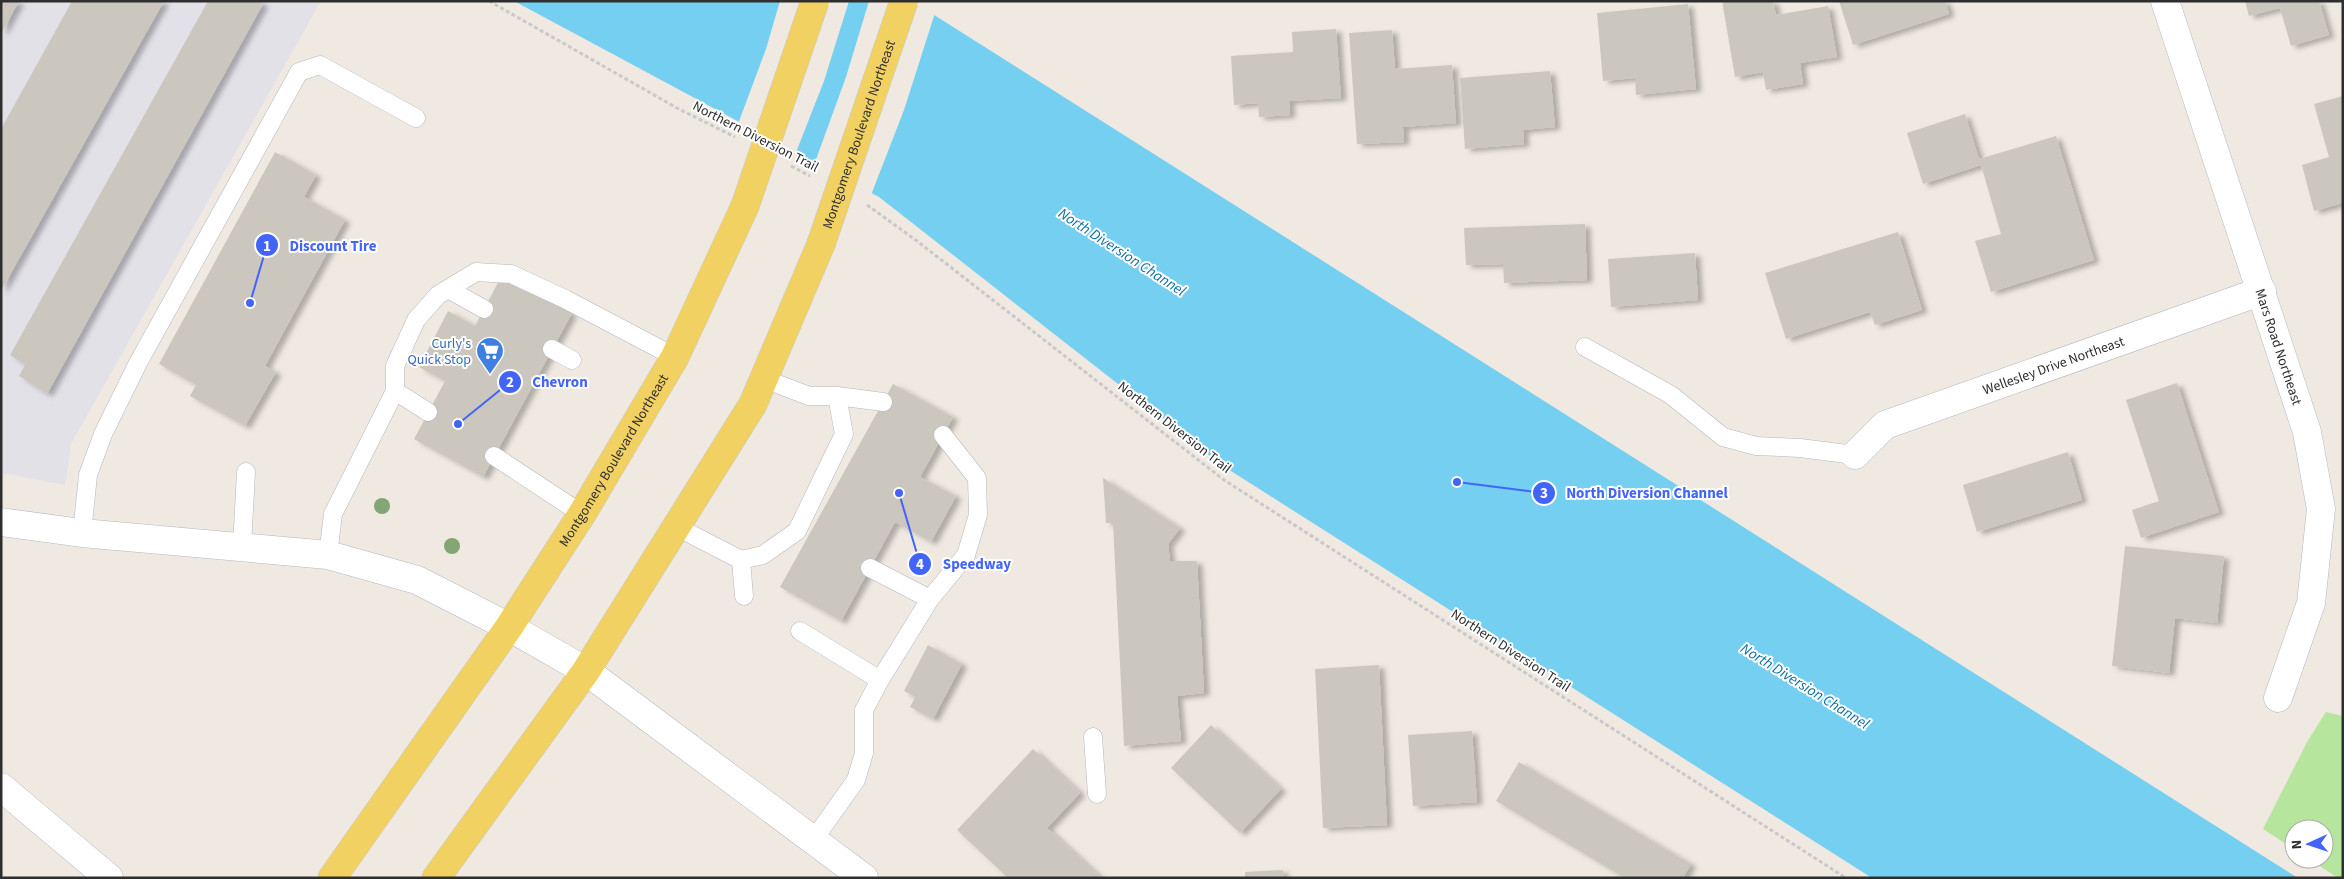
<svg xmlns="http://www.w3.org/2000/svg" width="2344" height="879" viewBox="0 0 2344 879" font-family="'Source Sans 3',sans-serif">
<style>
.industrial{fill:#e3e1e8}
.green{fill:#b6e59e}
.water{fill:#75cff0}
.pier{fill:#efe9e1}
.building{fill:#cbc7bf;filter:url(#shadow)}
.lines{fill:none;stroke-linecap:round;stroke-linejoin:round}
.lane-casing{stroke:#b4b7c1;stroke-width:19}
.street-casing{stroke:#b4b7c1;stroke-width:29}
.secondary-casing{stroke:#b4b7c1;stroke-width:29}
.primary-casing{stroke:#c9c9c9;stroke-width:29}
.path{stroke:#c9c9c9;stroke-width:3;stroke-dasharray:4 2.5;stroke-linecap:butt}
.lane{stroke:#fff;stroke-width:18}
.street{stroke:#fff;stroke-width:28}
.secondary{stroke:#fff;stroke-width:28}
.primary{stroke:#f2d163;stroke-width:28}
.primary-bridge-casing{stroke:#c9c9c9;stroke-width:29;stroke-linecap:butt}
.primary-bridge{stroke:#f2d163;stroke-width:28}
.tree{fill:#84a574}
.labels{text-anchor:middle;stroke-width:4;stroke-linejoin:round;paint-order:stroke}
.street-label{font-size:14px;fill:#2e2e2e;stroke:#fff}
.shop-label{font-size:14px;fill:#366cbe;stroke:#fff;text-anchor:end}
.water-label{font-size:15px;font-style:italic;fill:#0d6fa3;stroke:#fff}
.leader{fill:none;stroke:#4264fb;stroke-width:2}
.callout-dot{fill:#4264fb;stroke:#fff;stroke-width:2}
.mark-label{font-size:15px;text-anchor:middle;font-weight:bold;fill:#fff}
.callout-label{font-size:15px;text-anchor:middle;font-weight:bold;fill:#4264fb;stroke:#fff;stroke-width:4;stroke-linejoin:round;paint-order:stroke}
</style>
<defs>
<filter id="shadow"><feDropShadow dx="5.5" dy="3" stdDeviation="2.5" flood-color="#0004"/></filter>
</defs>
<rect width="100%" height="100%" fill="#efe9e1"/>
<path class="industrial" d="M1,1H321L71,444L65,485L1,473Z"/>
<path class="green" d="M2326,712L2343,716V878H2338L2309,859H2324V829H2294V849L2263,829L2307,742Z"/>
<path class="water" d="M514,1H912L2298,878H1872L1223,466L879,197Z"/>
<path class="pier" d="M780,1H849L824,81L795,155L738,124L766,49Z
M869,1H916L935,13L904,110L871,195L814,165L846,77Z"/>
<path class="building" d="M1,1H19L1,34Z
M72,1H164L1,291V129Z
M208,1H258L263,4L47,394L19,376L25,365L10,355Z
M1722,1H1773L1776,15L1828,6L1837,57L1800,63L1803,84L1766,90L1763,72L1735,77Z
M1839,1H1945L1949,14L1853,45Z
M2245,1H2319L2329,35L2291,46L2280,8L2249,16Z
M1688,4L1696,89L1636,95L1635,78L1603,81L1597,13Z
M1336,29L1341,98L1289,101L1290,115L1259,117L1258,103L1234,105L1231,56L1293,52L1292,32Z
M1392,30L1395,69L1452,65L1456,123L1403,127L1404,142L1357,144L1349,33Z
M1550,71L1555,127L1523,130L1524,144L1465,149L1460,78Z
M2343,96V203L2314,211L2302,165L2329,157L2314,104Z
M1965,114L1979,159L2056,136L2094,260L1991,292L1975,241L2001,234L1981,165L1923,184L1907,133Z
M275,152L316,175L304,197L345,220L265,366L276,372L245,426L190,396L196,385L159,364Z
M1585,224L1587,280L1504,283L1503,264L1466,265L1464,228Z
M1898,232L1922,310L1875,325L1870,312L1786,339L1765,273Z
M1695,253L1698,300L1611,307L1608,259Z
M502,275L572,313L483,477L414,439L445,381L419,367L448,311L475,326Z
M2177,383L2219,512L2141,538L2132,510L2159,501L2126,400Z
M893,384L953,417L920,477L956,496L931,542L895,522L841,621L780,587Z
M2068,452L2082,500L1977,532L1963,485Z
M1103,478L1180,528L1168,544L1170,561H1197L1204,693L1177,696L1181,741L1124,746L1113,523H1106Z
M2125,546L2224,556L2217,623L2175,618L2169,673L2112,666Z
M928,645L962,664L933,719L910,707L915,697L904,691Z
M1379,665L1387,825L1323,828L1315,669Z
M1211,725L1281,789L1240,833L1171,768Z
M1472,731L1477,802L1413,806L1408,735Z
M1033,749L1080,793L1047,828L1101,878H1008L957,830Z
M1519,762L1691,864L1683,878H1625L1496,801Z
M1283,870L1284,878H1245V872Z"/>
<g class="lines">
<defs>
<path id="lane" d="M448,289L484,309
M1585,347L1671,395L1723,437L1756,446L1800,448L1855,455
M552,349L572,360
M764,379L809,396H837L883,402
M395,391L428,412
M494,456L582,514
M677,527L741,560L744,596
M82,533L88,475L103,434L138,363L299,72L320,65L416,118
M242,547L246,472
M328,555L333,514L395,391V366L416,320L438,295L476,272L511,274L565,299L675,357
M741,560L763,555L797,531L844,434L837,396
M870,568L930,599
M800,631L880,680
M1093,737L1097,794
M814,839L856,780L864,753V710L880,680L930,599L966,555L978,515L977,478L943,435"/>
<g id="street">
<path id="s1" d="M2165,1L2307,432L2321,509L2311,603L2278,698"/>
<path id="s2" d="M1855,455L1885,425L2262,291"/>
<path d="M1,522L82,533L328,555L417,580L509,627L586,671L864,878"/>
</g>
<path id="secondary" d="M1,787L109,878"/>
<g id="primary">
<path id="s3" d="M332,878L509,627L582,514L675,357L745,206"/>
<path d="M436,878L586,671L753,404L821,244"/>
</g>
</defs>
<use href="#lane" class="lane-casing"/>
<use href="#street" class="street-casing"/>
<use href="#secondary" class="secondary-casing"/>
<use href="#primary" class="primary-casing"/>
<path class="path" d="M489,1L677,108L735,137
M791,166L810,176
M867,205L917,241L1224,480L1846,878"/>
<use href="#lane" class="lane"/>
<use href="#street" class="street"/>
<use href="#secondary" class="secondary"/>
<use href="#primary" class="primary"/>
<defs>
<g id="primary-bridge">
<path d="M745,206L815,1"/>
<path id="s4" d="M821,244L904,1"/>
</g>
</defs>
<use href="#primary-bridge" class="primary-bridge-casing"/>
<use href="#primary-bridge" class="primary-bridge"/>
</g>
<g class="tree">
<circle cx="382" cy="506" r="8"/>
<circle cx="452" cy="546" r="8"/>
</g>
<defs>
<symbol id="supermarket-pin" viewBox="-11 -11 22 30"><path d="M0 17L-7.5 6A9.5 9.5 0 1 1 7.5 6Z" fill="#3f7fe0" stroke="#fff"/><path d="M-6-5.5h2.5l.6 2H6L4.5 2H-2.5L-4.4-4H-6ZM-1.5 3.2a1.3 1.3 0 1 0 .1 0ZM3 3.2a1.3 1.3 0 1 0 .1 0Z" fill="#fff"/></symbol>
</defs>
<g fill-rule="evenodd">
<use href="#supermarket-pin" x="474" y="335" width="32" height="43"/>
</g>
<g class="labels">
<g class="street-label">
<text dy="5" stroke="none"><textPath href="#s4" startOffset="116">Montgomery Boulevard Northeast</textPath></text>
<text transform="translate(756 136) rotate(27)" y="5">Northern Diversion Trail</text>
<text dy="5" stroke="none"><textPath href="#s1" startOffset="364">Mars Road Northeast</textPath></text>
<text dy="5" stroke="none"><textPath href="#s2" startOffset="221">Wellesley Drive Northeast</textPath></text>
<text transform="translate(1175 427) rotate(38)" y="5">Northern Diversion Trail</text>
<text dy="5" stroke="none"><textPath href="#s3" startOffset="504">Montgomery Boulevard Northeast</textPath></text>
<text transform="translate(1511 650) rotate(33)" y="5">Northern Diversion Trail</text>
</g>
<g class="shop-label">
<text x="471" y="348">Curly's<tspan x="471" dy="16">Quick Stop</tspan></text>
</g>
<g class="water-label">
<text transform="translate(1122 252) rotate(33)" y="5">North Diversion Channel</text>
<text transform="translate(1805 686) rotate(32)" y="5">North Diversion Channel</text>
</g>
</g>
<path class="leader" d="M250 303L267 245M458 424L510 382M1457 482L1544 493M899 493L920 564"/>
<g class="callout-dot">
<circle cx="250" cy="303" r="5"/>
<circle cx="458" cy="424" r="5"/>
<circle cx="1457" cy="482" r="5"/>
<circle cx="899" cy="493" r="5"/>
<circle cx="267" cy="245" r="12"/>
<circle cx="510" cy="382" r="12"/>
<circle cx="1544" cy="493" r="12"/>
<circle cx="920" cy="564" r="12"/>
</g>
<g class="mark-label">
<text x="267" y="251">1</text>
<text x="510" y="387">2</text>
<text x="1544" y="498">3</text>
<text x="920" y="569">4</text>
</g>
<g class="callout-label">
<text x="333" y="251">Discount Tire</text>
<text x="560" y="387">Chevron</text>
<text x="1647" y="498">North Diversion Channel</text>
<text x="977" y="569">Speedway</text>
</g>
<rect width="2344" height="879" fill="none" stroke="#2e2e2e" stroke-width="5"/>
<g transform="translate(2309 844) rotate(267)"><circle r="24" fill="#ffffff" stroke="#ababab"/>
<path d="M0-4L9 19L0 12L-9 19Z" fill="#4264fb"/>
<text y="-8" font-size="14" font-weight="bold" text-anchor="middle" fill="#2e2e2e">N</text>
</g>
</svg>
